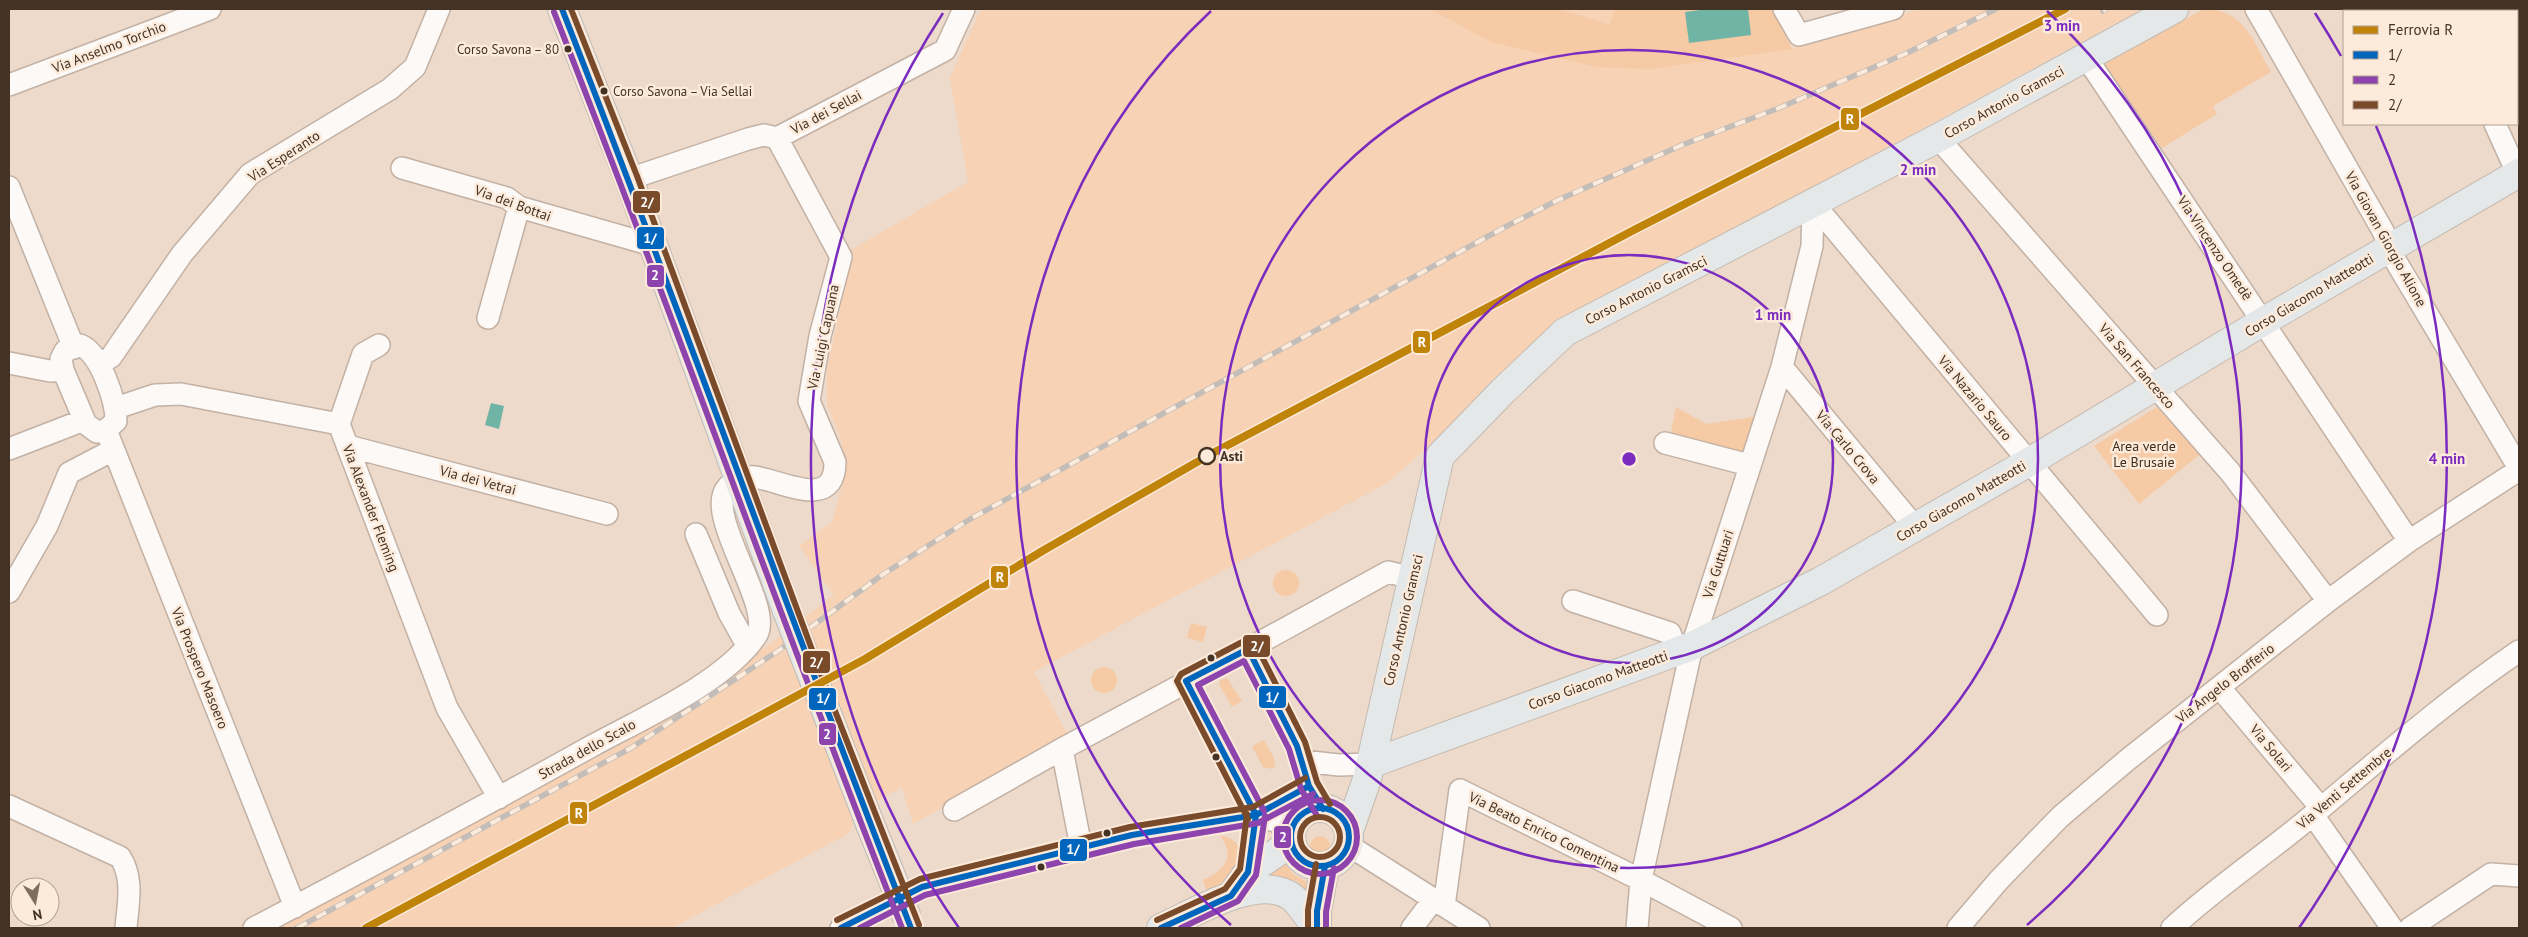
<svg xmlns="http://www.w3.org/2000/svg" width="2528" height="937" viewBox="0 0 2528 937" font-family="'PT Sans',sans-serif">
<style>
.built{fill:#f7d2b4}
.green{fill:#f5caa5}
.water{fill:#70b4a5}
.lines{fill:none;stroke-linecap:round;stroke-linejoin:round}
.minor-casing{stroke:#c2b1a4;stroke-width:24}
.major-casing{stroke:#c5bab0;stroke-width:30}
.minor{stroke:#fcf9f7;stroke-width:21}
.major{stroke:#e4e8e9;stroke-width:28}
.rail-casing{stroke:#c2bdb9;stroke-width:5.5}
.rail{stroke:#fceadb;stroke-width:4;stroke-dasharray:11;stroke-linecap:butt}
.major-bridge-casing{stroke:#c5bab0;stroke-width:30;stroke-linecap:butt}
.major-bridge{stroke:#e4e8e9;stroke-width:28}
.bus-1-casing{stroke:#fceadb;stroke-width:10}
.bus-2-casing{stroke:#fceadb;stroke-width:10}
.bus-3-casing{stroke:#fceadb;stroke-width:10}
.bus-1{stroke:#0065bd;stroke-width:6}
.bus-2{stroke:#8e44ad;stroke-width:6}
.bus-3{stroke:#7a4b2a;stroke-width:6}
.rail-1-casing{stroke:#fceadb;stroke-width:11}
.rail-1{stroke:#c1840b;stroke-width:8}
.ring{fill:none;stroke:#7b2cbf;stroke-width:2.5}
.bus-dot{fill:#443324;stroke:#fceadb;stroke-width:2}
.stop-dot{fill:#fceadb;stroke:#443324;stroke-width:2.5}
.labels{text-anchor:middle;stroke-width:5;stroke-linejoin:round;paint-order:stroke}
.bus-label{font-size:13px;fill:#443324;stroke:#fceadb;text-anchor:end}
.street-label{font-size:14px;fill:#443324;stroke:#fceadb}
.park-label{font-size:14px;fill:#412e1d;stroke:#fceadb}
.stop-label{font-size:14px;font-weight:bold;fill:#443324;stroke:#fceadb;text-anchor:start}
.centre{fill:#7b2cbf;stroke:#fceadb;stroke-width:2.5}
.ring-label{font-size:15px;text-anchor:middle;font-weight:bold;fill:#7b2cbf;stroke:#fceadb;stroke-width:5;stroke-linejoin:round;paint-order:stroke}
.line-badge{stroke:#fceadb;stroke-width:2}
.badge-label{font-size:14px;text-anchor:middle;font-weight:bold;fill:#fff}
</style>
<rect width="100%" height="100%" fill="#eddaca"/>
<path class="built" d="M981,9H1773L1792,49L1921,9H2142L1574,318L1387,483L1034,672L1069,738L913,824L902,787L857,812L849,833L672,928H278L626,742L683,707L753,657L834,595L799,546L832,522L846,473L841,439L827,405V369L851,258L849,251L968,182L950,78Z"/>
<path class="green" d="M1430,9H1558L1610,25L1615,9H1773L1792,49L1650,69L1597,67L1491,42Z
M2204,9C2244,9 2254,42 2271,72L2213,106L2217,114L2162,148L2104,63Z
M1676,407L1706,424L1754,417L1743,456L1670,437Z
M2157,407L2200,454L2139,504L2094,446Z
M1273 583a13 13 0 1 1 26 0a13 13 0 1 1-26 0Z
M1191,623L1207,627L1203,642L1187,638Z
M1091 680a13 13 0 1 1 26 0a13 13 0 1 1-26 0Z
M1227,678L1242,701L1232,707L1219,684L1220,680Z
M1264,740L1274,758L1275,767L1272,769L1263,767L1252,746Z
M1220,836C1246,838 1242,862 1235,880L1208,894L1203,880C1223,871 1237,858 1220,836Z
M1310 846a10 10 0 1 1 20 0a10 10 0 1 1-20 0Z
M1286,864L1293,874L1312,885L1310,894L1297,881L1267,876Z"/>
<path class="water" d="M1708,9H1748L1751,35L1689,43L1685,12Z
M491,403L504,406L499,429L485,425Z"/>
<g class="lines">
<defs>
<path id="minor" d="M1784,9L1799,35L1893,9
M2256,9L2383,231L2395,260L2519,468
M2441,9L2443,11
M2086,57L2409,541
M9,85L210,9
M2495,124L2519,177
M1938,138L2230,472L2328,601
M402,168L507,198L519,207L652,245
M629,179L748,139L764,135L777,138L945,50L964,9
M9,187L74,348
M1813,203L2157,615
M488,318L519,207
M80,345C100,352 116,401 116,421L106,430L97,432L86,424L63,370L61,359L65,351Z
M9,363L50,371L63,370
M99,364L111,357L182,254L250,174L390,89L415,67L439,9
M1782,367L1915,527
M116,408L155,395L181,394L339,424L447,708L499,798
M339,424L363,354L379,345
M106,430L295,907
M1665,443L1749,465
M348,446L607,514
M9,449L84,420
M696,534L729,613L748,647
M9,592L47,526L69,473L113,450
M1573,601L1670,633L1677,652
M1248,649L1388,572L1412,578
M1186,681L1256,815L1293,827
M2220,688L2321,808
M1062,749L1081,847
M1302,761L1339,765L1370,764
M9,806L120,857C134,878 128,904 126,928
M954,810L1062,749L1248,649L1297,746L1309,786L1323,809
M2313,815L2392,928
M1348,845L1479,928
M922,887L1132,835L1256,815L1309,786
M1444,906L1460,790L1641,880L1731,928
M254,928C366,869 479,809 590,747C639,720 724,683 756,636C776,609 703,515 727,488C731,482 747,476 754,477C779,479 835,513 835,462L809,401L820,336L841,257L777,138
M841,928L882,906
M1412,928L1434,899
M1637,928L1641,880L1692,646L1782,367L1812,246L1813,203
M1958,928L1999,880L2060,817L2126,761L2328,601L2409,541L2519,470
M2172,928C2217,886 2267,854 2314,814C2381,758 2447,700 2519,651
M2410,928L2491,874L2519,876"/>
<path id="major" d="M562,9L629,179L787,611
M1370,764L1692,646L1821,581L2029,462L2264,321L2519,173
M1291 837a29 29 0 1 1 58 0a29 29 0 1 1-58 0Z
M870,824L894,883
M1349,831L1367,779L1440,456L1503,391L1565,332L1938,138L2174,9
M1231,896L1248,872L1292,842
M1161,928C1193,914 1260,871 1293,898C1302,906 1309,919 1317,928
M1317,928V911L1325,866"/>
</defs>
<use href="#minor" class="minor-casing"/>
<use href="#major" class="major-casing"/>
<use href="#minor" class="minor"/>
<use href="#major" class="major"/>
<defs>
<path id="rail" d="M2103,11L2106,9
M297,928L631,748L778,651L882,575L970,519L1507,226L1558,200L1682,145L1779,108L1907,53L1996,9"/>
</defs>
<use href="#rail" class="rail-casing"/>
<use href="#rail" class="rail"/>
<defs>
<path id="major-bridge" d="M787,611L870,824
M894,883L907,918"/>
</defs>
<use href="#major-bridge" class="major-bridge-casing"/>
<use href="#major-bridge" class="major-bridge"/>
<defs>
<path id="bus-1" d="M562,9C682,314 791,623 911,928
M1186,681L1248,649L1297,746L1309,786L1323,809
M1186,681L1256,815
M1291 837a29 29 0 1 1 58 0a29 29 0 1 1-58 0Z
M841,928L922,887L1132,835L1256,815L1309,786
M1161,928L1231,896L1248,872L1256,815
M1317,928V911L1325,866"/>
<path id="bus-2" d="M554,12C674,316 782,624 902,928
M1283 837a37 37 0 1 1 74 0a37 37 0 1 1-74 0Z
M1264,811L1198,685L1244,661L1289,749L1301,789L1316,814
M860,928L925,895L1134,844L1258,823L1313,794
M1181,928L1238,901L1256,875L1265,816
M1326,928V912L1334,868"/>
<path id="bus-3" d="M571,9L637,176L828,693L919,925
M1300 837a20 20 0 1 1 40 0a20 20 0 1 1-40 0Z
M1248,819L1177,681L1181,674L1246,640L1256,645L1305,742L1317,782L1330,804
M837,920L920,879L1130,827L1253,807L1305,778
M1157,920L1225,889L1240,869L1247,814
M1308,928V910L1316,864"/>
</defs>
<use href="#bus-1" class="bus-1-casing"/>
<use href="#bus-2" class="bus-2-casing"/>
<use href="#bus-3" class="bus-3-casing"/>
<use href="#bus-1" class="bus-1"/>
<use href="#bus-2" class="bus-2"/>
<use href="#bus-3" class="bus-3"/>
<defs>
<path id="rail-1" d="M366,928L865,659L1044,550L1211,454L1632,231L2065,9"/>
</defs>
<use href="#rail-1" class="rail-1-casing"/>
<use href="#rail-1" class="rail-1"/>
</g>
<g class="ring">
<circle cx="1629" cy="459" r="204"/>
<circle cx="1629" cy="459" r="409"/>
<path d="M1231 925A613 613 0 0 1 1211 11M2047 11A613 613 0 0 1 2027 925"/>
<path d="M959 928A818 818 0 0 1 943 13M2315 13A818 818 0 0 1 2341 56M2376 126A818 818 0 0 1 2299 928"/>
</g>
<g class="bus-dot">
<circle cx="568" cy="49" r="4.5"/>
<circle cx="604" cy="91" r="4.5"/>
<circle cx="1211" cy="658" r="4.5"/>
<circle cx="1216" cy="757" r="4.5"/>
<circle cx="1107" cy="833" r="4.5"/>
<circle cx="1041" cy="867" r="4.5"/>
</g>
<circle class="stop-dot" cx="1207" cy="456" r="8"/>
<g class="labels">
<g class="bus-label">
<text x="559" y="54">Corso Savona – 80</text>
<text x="613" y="96" text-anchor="start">Corso Savona – Via Sellai</text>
</g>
<g class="street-label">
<text transform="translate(109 47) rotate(-21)" y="5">Via Anselmo Torchio</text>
<text transform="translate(2004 102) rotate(-29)" y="5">Corso Antonio Gramsci</text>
<text transform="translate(826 112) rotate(-28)" y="5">Via dei Sellai</text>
<text transform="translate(284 156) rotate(-33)" y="5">Via Esperanto</text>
<text transform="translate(513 203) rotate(20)" y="5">Via dei Bottai</text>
<text transform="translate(2386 239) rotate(61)" y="5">Via Giovan Giorgio Alione</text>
<text transform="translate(2215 248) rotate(56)" y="5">Via Vincenzo Omedè</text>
<text transform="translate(1646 290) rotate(-27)" y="5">Corso Antonio Gramsci</text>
<text transform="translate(2309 295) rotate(-31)" y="5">Corso Giacomo Matteotti</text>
<text transform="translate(823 337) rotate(-78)" y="5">Via Luigi Capuana</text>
<text transform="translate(2137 366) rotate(49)" y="5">Via San Francesco</text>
<text transform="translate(1975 398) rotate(50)" y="5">Via Nazario Sauro</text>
<text transform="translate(1848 447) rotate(50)" y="5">Via Carlo Crova</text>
<text transform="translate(478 480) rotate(15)" y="5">Via dei Vetrai</text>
<text transform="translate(1961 501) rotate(-30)" y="5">Corso Giacomo Matteotti</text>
<text transform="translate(371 508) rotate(69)" y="5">Via Alexander Fleming</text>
<text transform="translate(1718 564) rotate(-72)" y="5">Via Guttuari</text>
<text transform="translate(1403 620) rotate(-77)" y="5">Corso Antonio Gramsci</text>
<text transform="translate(200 668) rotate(68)" y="5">Via Prospero Masoero</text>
<text transform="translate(1598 680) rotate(-20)" y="5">Corso Giacomo Matteotti</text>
<text transform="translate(2225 683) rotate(-38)" y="5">Via Angelo Brofferio</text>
<text transform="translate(2271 748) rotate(50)" y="5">Via Solari</text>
<text transform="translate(587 749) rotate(-29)" y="5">Strada dello Scalo</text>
<text transform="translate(2344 788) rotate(-40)" y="5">Via Venti Settembre</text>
<text transform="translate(1544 832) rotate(26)" y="5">Via Beato Enrico Comentina</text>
</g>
<g class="park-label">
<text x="2144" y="451">Area verde<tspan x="2144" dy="16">Le Brusaie</tspan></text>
</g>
<g class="stop-label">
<text x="1220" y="461">Asti</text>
</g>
</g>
<circle cx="1629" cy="459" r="8" class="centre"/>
<g class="ring-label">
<text x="2062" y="31">3 min</text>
<text x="1918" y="175">2 min</text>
<text x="1773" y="320">1 min</text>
<text x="2447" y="464">4 min</text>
</g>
<g class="line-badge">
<rect x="1840" y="107" width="20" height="24" rx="5" fill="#c1840b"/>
<rect x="632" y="190" width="29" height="24" rx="5" fill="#7a4b2a"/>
<rect x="636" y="226" width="29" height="24" rx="5" fill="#0065bd"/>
<rect x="646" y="264" width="19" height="24" rx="5" fill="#8e44ad"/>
<rect x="1412" y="330" width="19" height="24" rx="5" fill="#c1840b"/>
<rect x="990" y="565" width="19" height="24" rx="5" fill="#c1840b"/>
<rect x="1242" y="634" width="29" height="24" rx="5" fill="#7a4b2a"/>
<rect x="802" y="650" width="29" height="24" rx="5" fill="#7a4b2a"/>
<rect x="1258" y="685" width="29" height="24" rx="5" fill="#0065bd"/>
<rect x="808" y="687" width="29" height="24" rx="5" fill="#0065bd"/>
<rect x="818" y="722" width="19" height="24" rx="5" fill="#8e44ad"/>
<rect x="569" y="801" width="19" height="24" rx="5" fill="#c1840b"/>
<rect x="1273" y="825" width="19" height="24" rx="5" fill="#8e44ad"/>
<rect x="1059" y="838" width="29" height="24" rx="5" fill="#0065bd"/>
</g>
<g class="badge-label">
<text x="1850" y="124">R</text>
<text x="647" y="207">2/</text>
<text x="650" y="243">1/</text>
<text x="655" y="280">2</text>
<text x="1422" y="347">R</text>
<text x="1000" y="582">R</text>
<text x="1257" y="651">2/</text>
<text x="816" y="667">2/</text>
<text x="1272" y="702">1/</text>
<text x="823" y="703">1/</text>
<text x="827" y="739">2</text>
<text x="579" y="818">R</text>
<text x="1283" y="842">2</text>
<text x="1073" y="854">1/</text>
</g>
<rect width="2528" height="937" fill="none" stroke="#443324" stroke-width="20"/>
<rect x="2343" y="10" width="175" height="115" fill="#fceadb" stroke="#b2a192"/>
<rect x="2353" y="26" width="25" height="8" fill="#c1840b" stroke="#b2a192"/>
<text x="2388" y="35" font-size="15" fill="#443324">Ferrovia R</text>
<rect x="2353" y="51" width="25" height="8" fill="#0065bd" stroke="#b2a192"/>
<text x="2388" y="60" font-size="15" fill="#443324">1/</text>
<rect x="2353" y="76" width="25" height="8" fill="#8e44ad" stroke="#b2a192"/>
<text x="2388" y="85" font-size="15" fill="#443324">2</text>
<rect x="2353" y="101" width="25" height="8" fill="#7a4b2a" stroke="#b2a192"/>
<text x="2388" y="110" font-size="15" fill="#443324">2/</text>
<g transform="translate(35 902) rotate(169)"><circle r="24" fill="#fceadb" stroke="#b2a192"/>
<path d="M0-4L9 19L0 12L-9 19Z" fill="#7f6d5e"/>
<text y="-8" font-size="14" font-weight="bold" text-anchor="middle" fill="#443324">N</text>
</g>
</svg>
